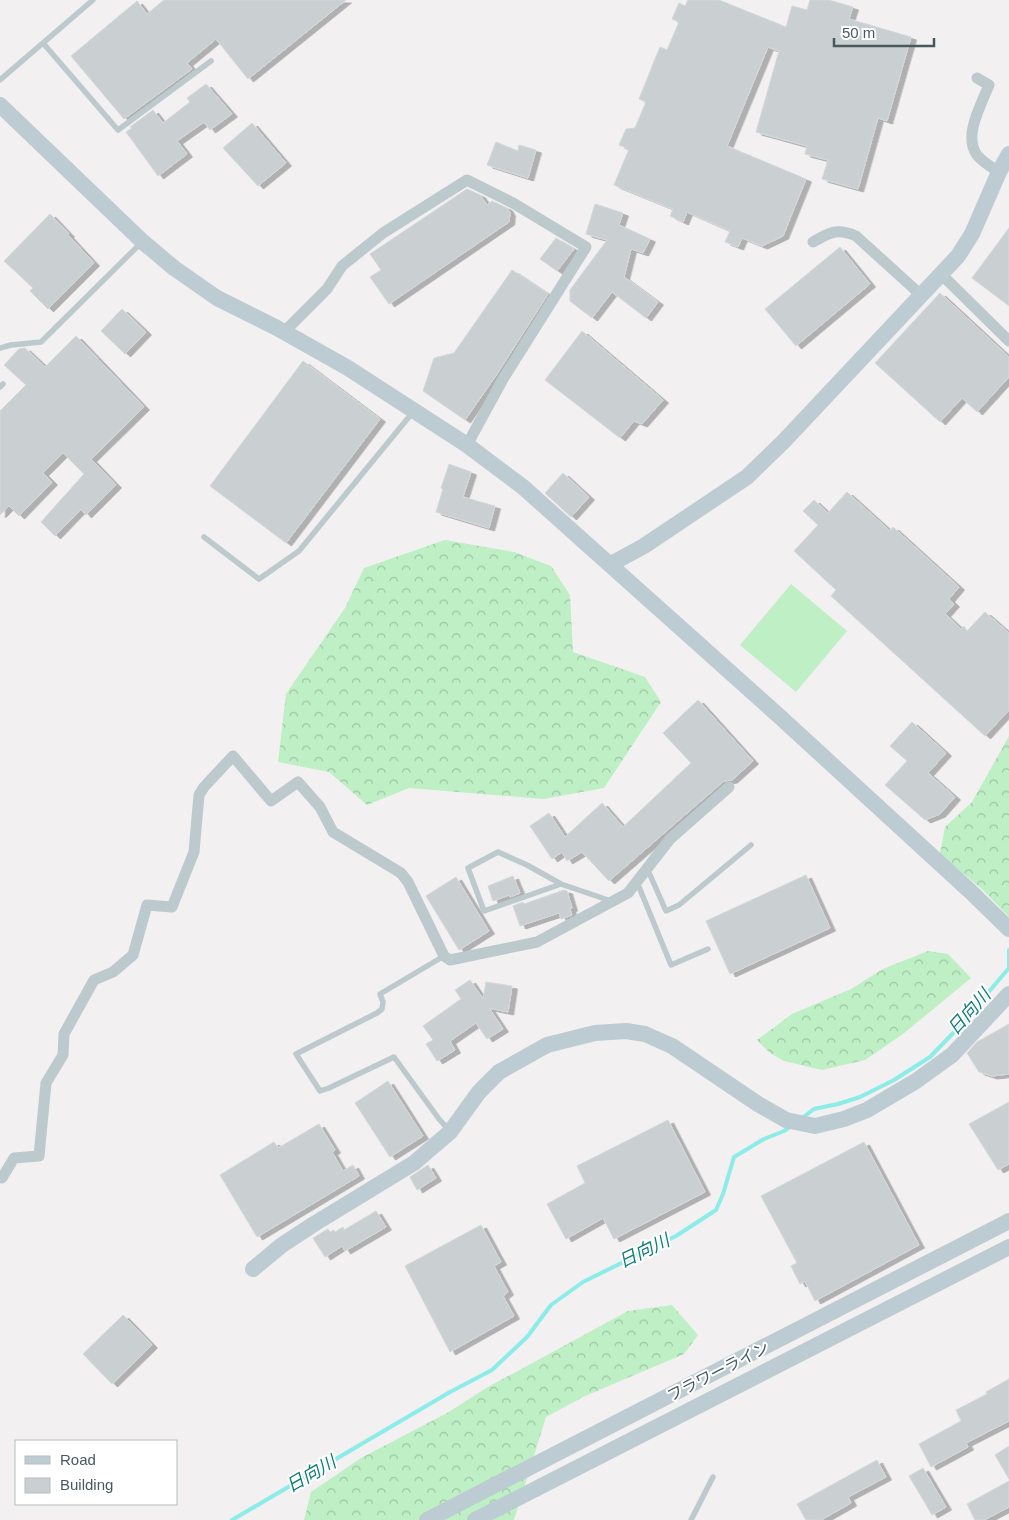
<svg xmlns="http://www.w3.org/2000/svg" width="1009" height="1520" viewBox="0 0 1009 1520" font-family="Arial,'Noto Sans JP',sans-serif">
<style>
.forest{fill:url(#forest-crowns)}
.garden{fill:#bfefc5}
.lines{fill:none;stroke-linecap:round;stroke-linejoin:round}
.stream{stroke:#8cece7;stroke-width:4}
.building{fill:#cacfd2;stroke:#d4d8db;filter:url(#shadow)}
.lane{stroke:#bcc9cd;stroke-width:5.5}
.street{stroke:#bcc9cd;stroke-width:11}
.secondary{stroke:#bcccd2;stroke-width:16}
.labels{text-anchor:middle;stroke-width:4;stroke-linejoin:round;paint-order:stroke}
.street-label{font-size:16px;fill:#48595e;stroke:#fff}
.water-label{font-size:18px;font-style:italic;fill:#0e7e77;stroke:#fff}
</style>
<defs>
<pattern id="forest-crowns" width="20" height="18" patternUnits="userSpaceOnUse" patternTransform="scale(1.25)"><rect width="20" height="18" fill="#bfefc5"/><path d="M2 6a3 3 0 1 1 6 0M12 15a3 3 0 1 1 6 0" fill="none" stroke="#9dc5a3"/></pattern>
<filter id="shadow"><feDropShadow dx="5.5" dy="3" stdDeviation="0" flood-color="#0004"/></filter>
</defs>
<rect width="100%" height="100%" fill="#f2f0f1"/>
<path class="forest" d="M445,540L514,552L551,566L570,595L573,652L645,677L661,702L604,788L544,799L409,788L367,805L329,772L278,762L286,694L345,608L364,568Z
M1009,736V917L983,890L940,854L945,827L972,802Z
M928,951L948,954L971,978L903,1034L865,1060L822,1070L784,1061L770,1053L757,1040L792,1014L851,989L883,969Z
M672,1305L698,1335L684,1354L585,1396L546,1417L514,1520H304L311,1492L361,1458L447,1413L488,1387L628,1311Z"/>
<path class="garden" d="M791,584L847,631L796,692L740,645Z"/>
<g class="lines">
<path class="stream" d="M802,1118L814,1109L838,1104L860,1097L894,1080L930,1057L958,1028L1009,968V950
M232,1520L450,1392L492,1370L527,1337L551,1305L583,1282L676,1236L716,1210L723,1194L734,1157L764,1139L784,1131L790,1127"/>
</g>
<path class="building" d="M164,0H346L248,79L216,39L187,63L192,69L124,119L71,56L137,1L147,14Z
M688,0H719L786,27L792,6L807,10L810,0H829L853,7L849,19L911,37L887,121L878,118L858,189L822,179L828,160L805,154L807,146L756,132L779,51L768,47L727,146L806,179L783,236L762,246L742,238L738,247L725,242L730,231L687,212L683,222L670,216L673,209L614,185L629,149L619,145L626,129L635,128L646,102L639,99L653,64L660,47L667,50L679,22L672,19L679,3L685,6Z
M206,84L232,114L210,130L204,122L177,141L187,154L158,176L126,132L132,128L130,127L153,110L163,123L190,102L187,98Z
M252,123L286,163L258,186L223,148Z
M496,142L518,151L519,145L536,150L528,178L487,165Z
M467,189L480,195L487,205L492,201L507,208L510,213L509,222L389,304L370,277L381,270L370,254Z
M595,204L623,213L619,225L650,239L643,253L631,249L624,277L658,302L646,318L612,292L592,318L570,301V290L607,240L586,234Z
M50,214L69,234L68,235L94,263L48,309L30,291L33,288L4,261Z
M1009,228V306L972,278Z
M556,238L574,249L557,271L540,259Z
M840,247L870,284L796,346L765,309Z
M512,270L548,294L497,374L465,420L423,391L434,358L454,353Z
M940,293L1009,357V377L977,412L962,398L940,422L875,363Z
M122,309L146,332L125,354L101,331Z
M582,331L663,400L642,424L634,421L620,438L545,380Z
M76,336L144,407L91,459L116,485L86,515L81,509L55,536L41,522L84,474L63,453L43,473L52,482L19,516L9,506L0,515V411L26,385L4,365L19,349L25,348L45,367Z
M303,361L380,419L286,543L210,486Z
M449,464L471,472L463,497L495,506L489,528L436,512L443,489L441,488Z
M563,473L589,497L571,517L545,493Z
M847,492L890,531L893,527L959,587L949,599L954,604L945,614L961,629L964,626L967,631L985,612L1009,633V710L985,736L831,596L836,590L794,551L818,525L803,511L814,500L828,513Z
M698,700L753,761L732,780L724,781L609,881L582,852L567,861L562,852L552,859L530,826L549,813L565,837L602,803L623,827L691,763L663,733Z
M912,722L946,753L928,773L955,797L940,814L925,820L885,785L907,761L890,746Z
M806,875L830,928L730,974L706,921Z
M513,876L520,893L510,897L509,895L493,901L488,886Z
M456,877L489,931L459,950L426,896Z
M564,890L567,891L572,908L570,909L572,915L561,919L559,913L520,926L513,906L523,902L524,904Z
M470,980L483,999L486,982L512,986L508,1012L489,1008L503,1029L487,1039L476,1023L450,1041L455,1050L437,1061L426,1044L433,1040L423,1026L461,999L455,990Z
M1009,1024V1074L992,1076L979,1072L967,1053L977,1042Z
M388,1081L423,1136L390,1157L355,1103Z
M1009,1102V1164L998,1170L969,1124Z
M668,1120L705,1192L614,1239L603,1218L566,1239L547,1204L585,1183L577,1166Z
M319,1124L335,1150L332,1152L343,1171L353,1165L359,1176L257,1237L220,1175L274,1142L278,1148Z
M864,1142L919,1245L815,1301L805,1281L800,1284L791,1266L797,1263L761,1196Z
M428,1165L436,1178L417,1190L410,1177Z
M376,1211L386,1227L345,1251L342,1246L325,1257L313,1238L328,1229L330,1232L334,1230L335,1232L343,1227L344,1230Z
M481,1225L501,1262L494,1266L508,1292L503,1296L514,1316L450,1352L405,1266Z
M123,1315L152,1345L112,1384L83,1354Z
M1009,1379V1421L966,1443L968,1447L931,1467L919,1444L961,1421L956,1410L987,1394L986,1392Z
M1009,1446V1479L995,1455Z
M877,1460L886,1477L848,1497L851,1503L821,1520H806L797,1504Z
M923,1468L946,1507L932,1515L909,1476Z
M1009,1481V1507L984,1520H975L967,1504Z"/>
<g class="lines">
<path class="lane" d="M43,43L118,130L211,61
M0,80L93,0
M0,348L11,345L41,342L141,243
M0,387L3,384
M204,537L259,579L299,551L413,412
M647,868L666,911L679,905L751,845
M637,882L671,965L708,949
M561,884L484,911L468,868L498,852L527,865L561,884L611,901
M444,956L380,994L383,1002L382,1009L377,1013L296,1054L320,1091L329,1088L394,1057L439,1119L449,1130
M691,1520L713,1477"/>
<path class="street" d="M977,78L989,85C981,105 963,136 977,155C982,162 992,167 999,172
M813,242C830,232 837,228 856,236L921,295
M941,274L1009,341
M284,332L327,289L342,266L383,233L467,180L513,203L586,247L503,379L467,445
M2,1178L14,1158L39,1156L46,1083L63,1055L64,1034L94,980L113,972L133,955L147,905L172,907L194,852L199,795L204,787L233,756L271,801L298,782L320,807L333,832L401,873L408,882L444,956L450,960L537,942L628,893L670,839L729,787"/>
<path class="secondary" d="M0,105L143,242L174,268L217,298L277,328L348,368L467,445L523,487L779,716L971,892L1009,929
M611,564L644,546L747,477L784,441L958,256L972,234L999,172L1009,154
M253,1269L282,1245L314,1224L414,1163L450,1132L479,1092L499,1072L547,1045L595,1033L626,1031L645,1034L672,1046L758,1104L786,1120L815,1126L844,1119L867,1110L916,1081L952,1055L1009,994
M427,1520L1009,1221
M475,1520L1009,1247"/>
</g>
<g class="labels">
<g class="street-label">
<text transform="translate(718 1371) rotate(-27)" y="6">フラワーライン</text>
</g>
<g class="water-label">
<text transform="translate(969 1012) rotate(-48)" y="6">日向川</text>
<text transform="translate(644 1251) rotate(-26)" y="6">日向川</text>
<text transform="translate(311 1474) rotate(-30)" y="6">日向川</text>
</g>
</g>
<rect x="15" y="1440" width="162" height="65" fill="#ffffff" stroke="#b6bdbf"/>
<rect x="25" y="1456" width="25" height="8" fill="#bcccd2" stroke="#b6bdbf"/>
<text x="60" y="1465" font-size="15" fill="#48595e">Road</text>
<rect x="25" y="1478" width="25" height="15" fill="#cacfd2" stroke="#b6bdbf"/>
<text x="60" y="1490" font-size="15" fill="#48595e">Building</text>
<path d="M834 38v8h100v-8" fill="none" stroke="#48595e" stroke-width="2.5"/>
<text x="842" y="38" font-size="15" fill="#48595e" stroke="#ffffff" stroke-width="4" paint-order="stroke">50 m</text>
</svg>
